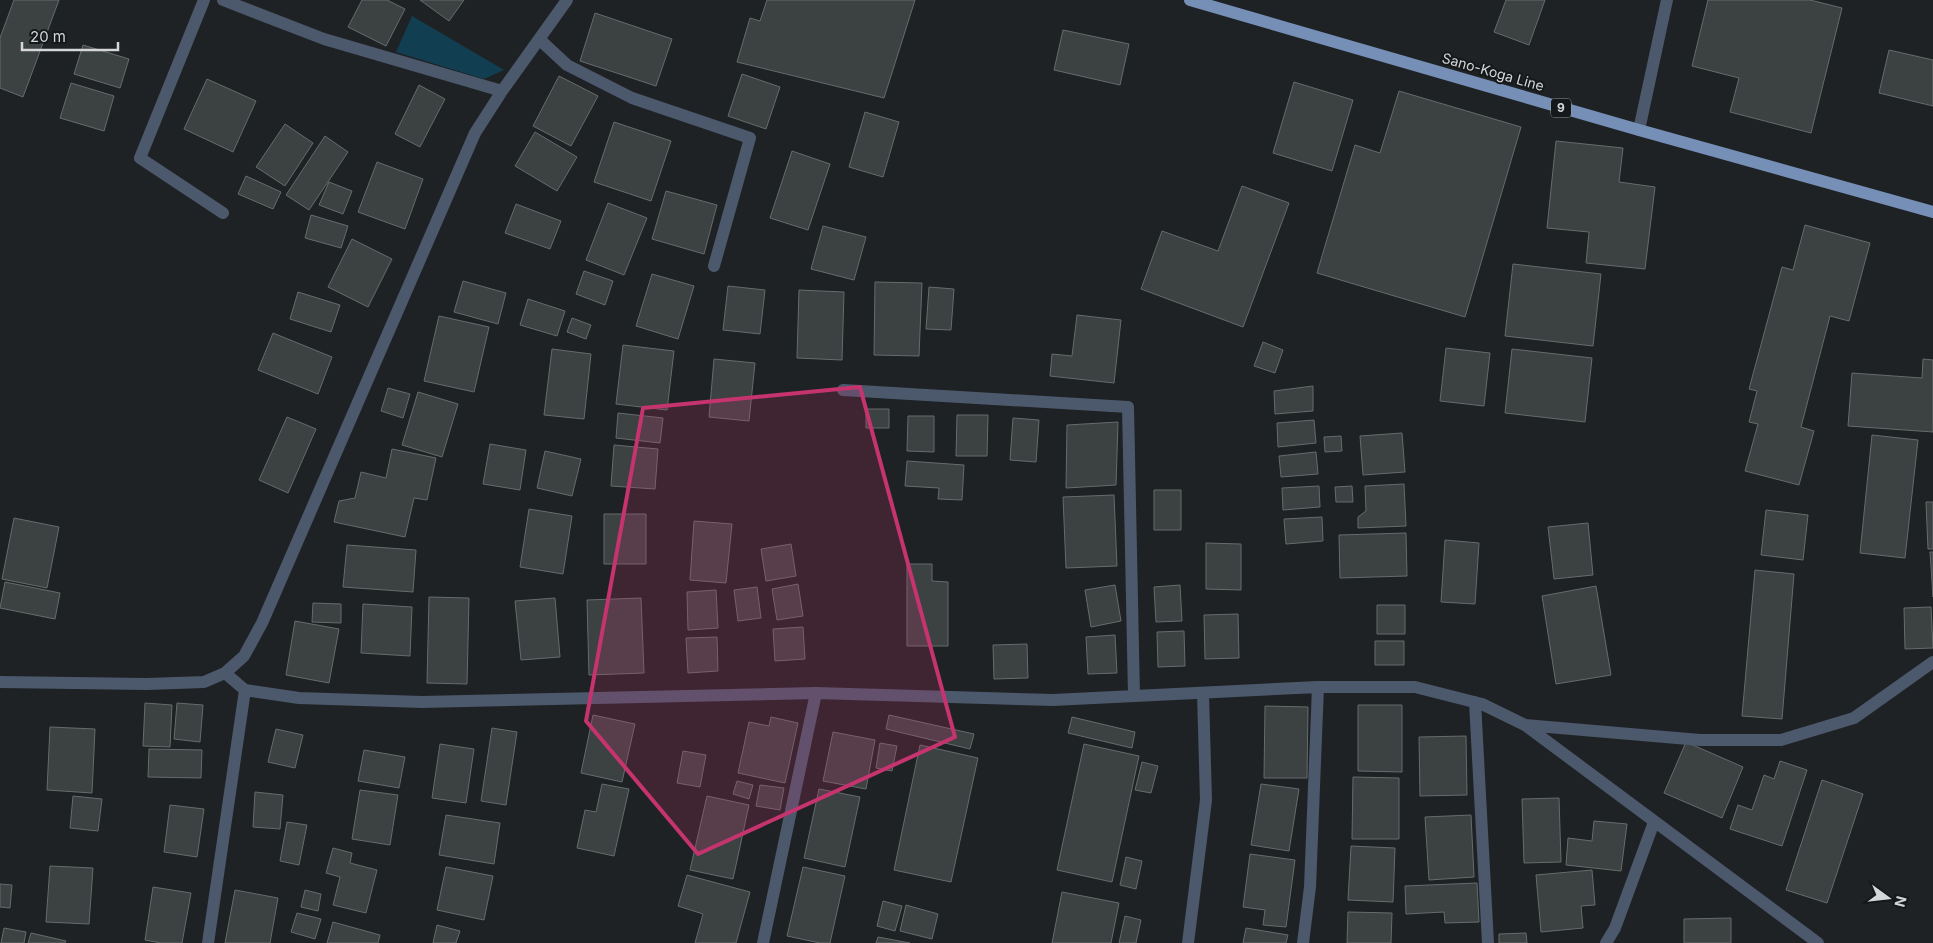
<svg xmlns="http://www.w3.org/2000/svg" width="1933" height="943" viewBox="0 0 1933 943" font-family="Inter,sans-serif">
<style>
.green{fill:#123e51}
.building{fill:#3c4141;stroke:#666b6b}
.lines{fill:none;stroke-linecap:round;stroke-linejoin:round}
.minor{stroke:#4c586c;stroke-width:12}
.major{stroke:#758fb7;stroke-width:12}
.marked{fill:#c5346e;fill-opacity:0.2;stroke:#c5346e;stroke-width:4;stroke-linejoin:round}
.labels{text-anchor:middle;stroke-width:4;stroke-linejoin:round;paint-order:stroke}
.shield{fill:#15191b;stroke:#9b9d9f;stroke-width:1}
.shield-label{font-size:12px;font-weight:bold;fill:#d4d6d7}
.street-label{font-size:14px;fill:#d4d6d7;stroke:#15191b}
</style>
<rect width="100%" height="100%" fill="#1f2224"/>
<path class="green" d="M412,16L504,70L484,79L396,52Z"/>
<path class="building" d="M14,0H59L23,97L0,88V38Z
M362,0H387L405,9L386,46L348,27Z
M420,0H464L449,21Z
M767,0H915L884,98L737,62L750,18L760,21Z
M1506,0H1545L1529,45L1494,32Z
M1708,0H1810L1842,8L1811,133L1730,112L1739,78L1692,66Z
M595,13L672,39L656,86L580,61Z
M1063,30L1129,44L1120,85L1054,70Z
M83,45L129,59L120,88L74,74Z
M1889,50L1933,60V106L1879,93Z
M742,74L780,87L766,129L728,116Z
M559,76L598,96L571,146L533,126Z
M207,79L256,101L233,152L184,129Z
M1294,82L1353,100L1332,171L1273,153Z
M71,83L114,96L104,131L60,118Z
M419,85L445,99L420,147L395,134Z
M1399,91L1521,127L1465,317L1317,273L1355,145L1380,153Z
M865,112L899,122L883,177L849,167Z
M614,122L671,141L651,201L594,182Z
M285,124L313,143L285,186L256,167Z
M535,132L577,157L557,191L515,166Z
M325,136L348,152L309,210L286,195Z
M1556,141L1623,148L1619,182L1655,187L1645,269L1586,263L1589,232L1547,228Z
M792,151L830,164L808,230L770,218Z
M377,162L423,179L405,229L358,212Z
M246,176L281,192L273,209L238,194Z
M329,182L352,191L343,214L319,205Z
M1242,186L1289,203L1243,327L1141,289L1162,231L1218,251Z
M666,191L717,205L704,254L652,239Z
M608,203L647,218L624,275L586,260Z
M516,204L561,221L550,249L505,233Z
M311,215L348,226L341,248L305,238Z
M1805,225L1870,243L1849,321L1830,316L1801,427L1814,431L1799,485L1745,471L1758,424L1749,422L1757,391L1749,389L1782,267L1793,270Z
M823,226L866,237L854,280L811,269Z
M352,239L392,259L368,307L328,287Z
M1513,264L1601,274L1593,346L1505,336Z
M584,271L613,281L605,305L576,294Z
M652,274L694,286L678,339L636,326Z
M463,281L506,293L498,324L454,312Z
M875,282L922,283L919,356L874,355Z
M728,286L765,290L760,334L723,330Z
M929,287L954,289L951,330L926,329Z
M799,290L844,292L842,360L797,358Z
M298,292L340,305L331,332L290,319Z
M528,299L565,311L557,336L520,325Z
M1077,315L1121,320L1114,383L1050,376L1052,354L1072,356Z
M439,316L489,327L474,392L424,381Z
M572,318L591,325L586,339L567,332Z
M273,333L332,357L318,394L258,370Z
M1263,342L1283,350L1275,373L1254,366Z
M623,345L674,351L667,410L616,404Z
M1446,348L1490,353L1484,406L1440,401Z
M552,349L591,354L584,419L544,415Z
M1512,349L1592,358L1585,422L1505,413Z
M714,359L755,363L749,421L709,417Z
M1923,359L1933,360V432L1848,426L1852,373L1922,378Z
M1313,386V411L1275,414L1274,391Z
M388,388L410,394L403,418L381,411Z
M418,392L458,404L442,457L402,445Z
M866,409H889V428H866Z
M618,413L663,418L660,443L616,438Z
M957,415H988L987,456H956Z
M908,416H934V452L907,451Z
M287,417L316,429L288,493L259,480Z
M1013,418L1039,420L1036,462L1010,460Z
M1314,420L1316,443L1278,447L1277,423Z
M1118,422L1116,485L1066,488L1067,425Z
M1402,433L1405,472L1363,475L1360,436Z
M1872,435L1918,440L1905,558L1860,553Z
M1341,436L1342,451L1325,452L1324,437Z
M490,444L526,450L520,490L483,484Z
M614,445L658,449L655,489L611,486Z
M392,449L436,458L427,500L414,498L405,537L334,522L339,501L355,498L361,472L386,478Z
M545,451L581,459L572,496L537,488Z
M1316,452L1318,474L1281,477L1279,456Z
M907,461L964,465L962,500L938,499L939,488L905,486Z
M1404,484L1406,526L1358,528V517L1366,511L1365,486Z
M1319,486L1320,507L1283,510L1282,488Z
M1352,486L1353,502H1336L1335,487Z
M1154,490H1181V530H1154Z
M1114,495L1117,566L1066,568L1063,497Z
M1926,502H1933V549H1928Z
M529,509L572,516L563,574L520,567Z
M1766,510L1808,515L1803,560L1761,555Z
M604,514H646V564H604Z
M1322,517L1323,541L1286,544L1284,519Z
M14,518L59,527L47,588L2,579Z
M694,521L732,524L726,583L690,580Z
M1588,523L1593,575L1554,579L1548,527Z
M1406,533L1407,576L1340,578L1339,535Z
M1445,540L1479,543L1475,604L1441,602Z
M1206,543L1241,544V590L1206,589Z
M791,544L796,576L766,581L761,549Z
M347,545L416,550L413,592L343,587Z
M1930,552H1933V597Z
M907,564H932V581L948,582V646H907Z
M1755,570L1794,574L1782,719L1742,716Z
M5,582L60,593L55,619L0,608Z
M798,584L803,616L777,620L772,589Z
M1115,585L1121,621L1091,627L1085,590Z
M1180,585L1182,621L1156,622L1154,587Z
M1596,586L1611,675L1556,684L1542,596Z
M757,587L761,618L738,621L734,590Z
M716,590L718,628L688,630L687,592Z
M429,597L469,598L467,684L427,683Z
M555,598L560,657L521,660L515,601Z
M641,598L644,673L589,675L587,600Z
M313,603L341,604V623L312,622Z
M363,604L412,607L410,656L361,653Z
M1377,605H1405V634H1377Z
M1931,607L1933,648L1905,649L1904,608Z
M1238,614L1239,658L1205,659L1204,615Z
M295,621L339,629L329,683L286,675Z
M803,627L805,659L775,661L773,629Z
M1184,631L1185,666L1158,667L1157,632Z
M1115,635L1117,673L1088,674L1086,637Z
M717,637L718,671L688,673L686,638Z
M1375,641H1404V665H1375Z
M1027,644L1028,678L994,679L993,645Z
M145,703L172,705L170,747L143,746Z
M177,703L203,705L200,742L174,739Z
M1358,705H1402V772L1358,771Z
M1265,706L1308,707L1307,778H1264Z
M593,715L635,724L622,782L581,773Z
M889,715L974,734L970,749L886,729Z
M771,717L798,723L785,783L738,773L749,722L769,726Z
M1072,717L1135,732L1132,748L1068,733Z
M50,727L95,729L92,793L47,790Z
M492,728L517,732L506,805L481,801Z
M276,729L303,735L295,768L268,762Z
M833,732L875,740L866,789L823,781Z
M1466,736L1467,795L1420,796L1419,737Z
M1686,742L1743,767L1722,818L1664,793Z
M880,743L897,746L892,771L876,768Z
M440,744L474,749L466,803L432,798Z
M1084,744L1139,756L1112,882L1057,870Z
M920,745L978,758L951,882L894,870Z
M149,749L202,750L201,778L148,777Z
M364,750L405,757L399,788L358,781Z
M683,751L706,755L700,787L677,783Z
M1780,761L1807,770L1782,846L1730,829L1738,805L1752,810L1764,775L1774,779Z
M1142,762L1158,766L1151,793L1135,790Z
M1353,777L1399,778V839H1352Z
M1822,780L1863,794L1827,903L1786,890Z
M737,781L753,785L749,799L733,794Z
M602,784L629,789L614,856L577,848L585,810L596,812Z
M1261,784L1299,789L1289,851L1251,845Z
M760,785L784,788L780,810L756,806Z
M819,789L860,797L845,867L804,858Z
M360,790L398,795L390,845L352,839Z
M255,792L283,795L280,829L253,827Z
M73,796L102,799L98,831L70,828Z
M707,796L749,805L733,879L690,870Z
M1559,798L1561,862L1524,863L1522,799Z
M170,805L204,809L197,857L164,852Z
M446,815L500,823L494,864L439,855Z
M1471,815L1474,877L1429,880L1425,817Z
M1594,821L1627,824L1621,871L1566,865L1568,838L1592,841Z
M287,822L307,825L299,865L280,861Z
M1351,846L1395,848L1393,902L1348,900Z
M333,848L352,853L350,863L377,870L366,913L333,905L340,877L326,873Z
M1250,854L1295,860L1286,927L1263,925L1265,910L1243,907Z
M1126,857L1142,861L1136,889L1120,885Z
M50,866L93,868L89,924L46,922Z
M446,867L493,876L484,920L437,910Z
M803,867L845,876L830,943H820L787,936Z
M1592,870L1595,905L1581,906L1583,928L1541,932L1536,875Z
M687,875L750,892L736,943H695L703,914L678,906Z
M1477,883L1479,922L1445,923L1444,912L1406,914L1405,886Z
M0,884L12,885L10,908L0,907Z
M153,887L191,893L182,943H161L145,940Z
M235,890L278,898L270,943H225Z
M305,890L321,894L318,911L301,907Z
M1062,892L1119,903L1111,943H1052Z
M883,901L902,906L895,931L877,926Z
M906,905L938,914L932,939L900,931Z
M1348,912L1392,913L1391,943H1347Z
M297,913L321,919L315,939L291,932Z
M1125,916L1141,920L1136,943H1119Z
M1731,918V943H1684V919Z
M333,922L380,935L378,943H327Z
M437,925L460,931L456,943H433Z
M4,928L26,932L24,943H1Z
M1246,928L1288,935L1286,943H1243Z
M31,933L66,941L65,943H28Z
M1526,933L1527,943H1499V934Z
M878,937L910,943H876Z"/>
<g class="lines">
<path class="minor" d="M204,0L140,158L223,213
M223,0L324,39L502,91
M539,39L567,65L632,98L750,138L714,266
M1639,130L1667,0
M843,390L1128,407L1134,696
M225,673L245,690L299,698L422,702L816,693L1053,700L1318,687H1415L1482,704L1525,725L1818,943
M0,682L147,684L204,682L225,673L244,656L262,623L475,133L502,91L567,0
M1475,702L1488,943
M1525,725L1700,740H1781L1854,718L1933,662
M208,943L245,690
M763,943L816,693
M1188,943L1206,800L1203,693
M1303,943L1310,887L1318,687
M1606,943L1615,928L1654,822"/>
<path class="major" d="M1190,0L1639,130L1933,212"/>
</g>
<path class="marked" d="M860,387L955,737L698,854L586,721L643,408Z"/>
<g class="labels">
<rect class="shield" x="1551" y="98.5" width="20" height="19" rx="4"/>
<g class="shield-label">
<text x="1561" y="112">9</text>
</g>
<g class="street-label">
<text transform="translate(1493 72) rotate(16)" y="5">Sano-Koga Line</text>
</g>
</g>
<g transform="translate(1888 898) rotate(105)" stroke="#15191b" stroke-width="4" paint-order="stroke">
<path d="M0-4L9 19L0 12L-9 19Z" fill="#d4d6d7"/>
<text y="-8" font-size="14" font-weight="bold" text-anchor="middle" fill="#d4d6d7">N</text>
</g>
<path d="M22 42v8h96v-8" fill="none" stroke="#d4d6d7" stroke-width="2.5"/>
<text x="30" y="42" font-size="15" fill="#d4d6d7" stroke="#15191b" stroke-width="4" paint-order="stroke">20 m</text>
</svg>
